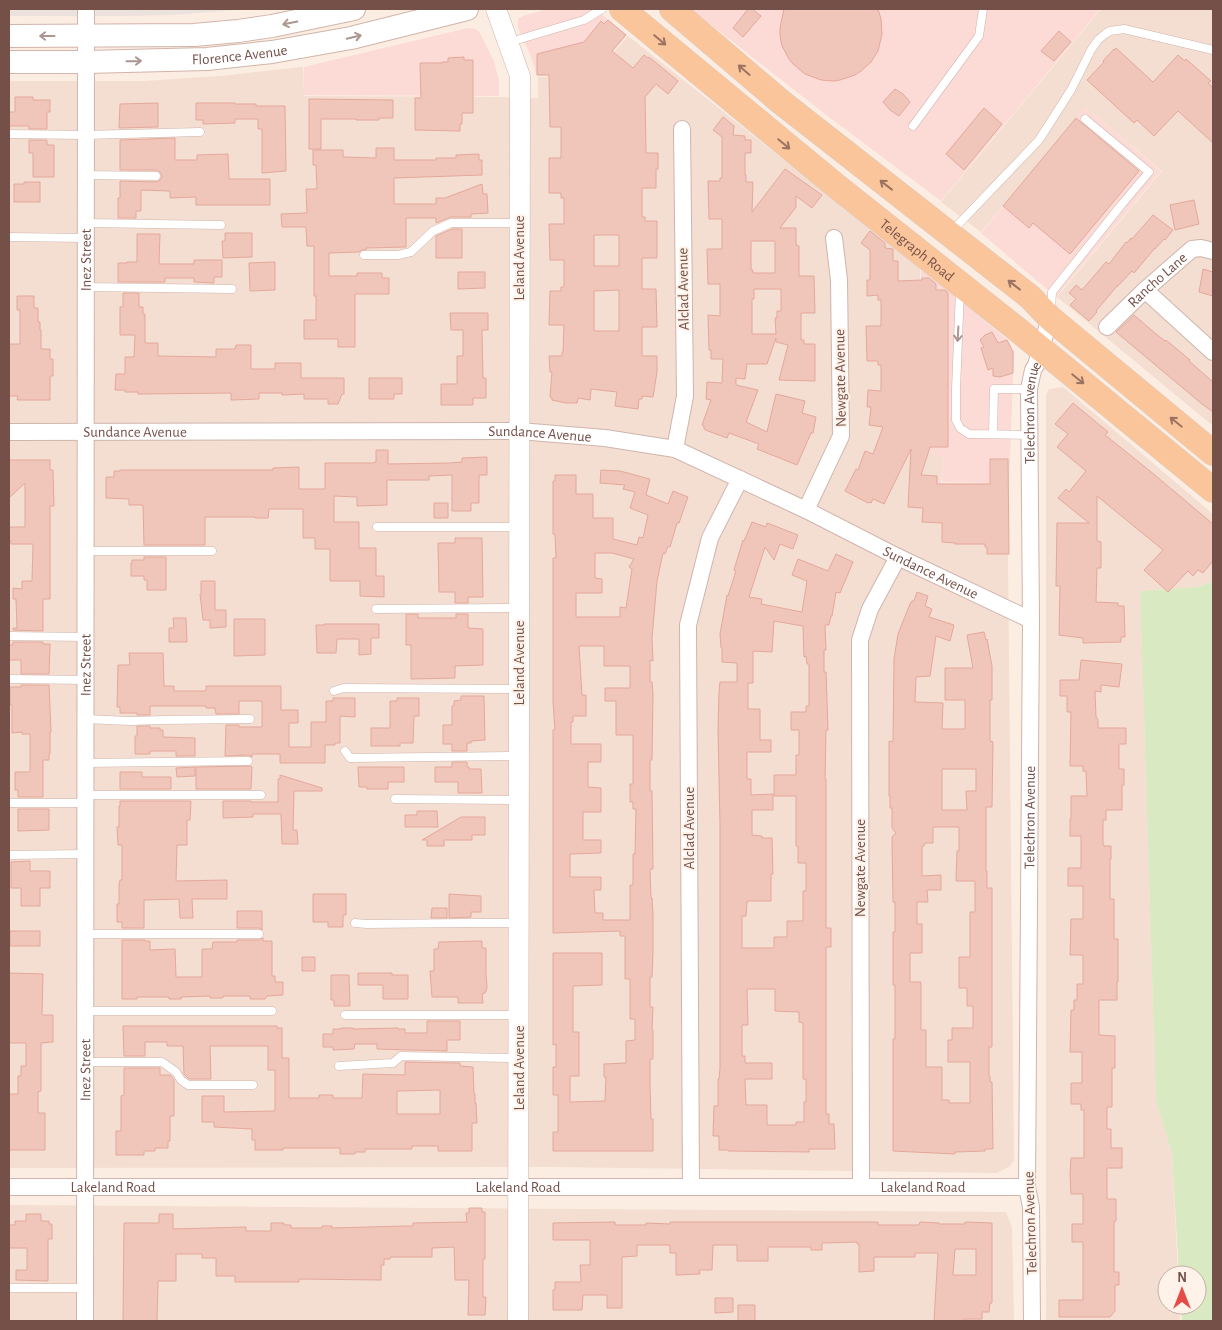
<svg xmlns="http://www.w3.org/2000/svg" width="1222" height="1330" viewBox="0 0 1222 1330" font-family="'Alegreya Sans',sans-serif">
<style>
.residential{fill:#f4ddd1}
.commercial{fill:#fcdad6}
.industrial{fill:#ebe1dd}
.green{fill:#d9e9c1}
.building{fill:#f1c6ba;stroke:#e4a89b;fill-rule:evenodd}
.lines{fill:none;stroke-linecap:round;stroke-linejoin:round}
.service-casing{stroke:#cfb5ac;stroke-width:9}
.minor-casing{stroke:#cfb5ac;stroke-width:18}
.tertiary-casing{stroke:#cfb5ac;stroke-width:21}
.secondary-casing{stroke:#d2b4a9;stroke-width:24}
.primary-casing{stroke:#d8cecc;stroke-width:26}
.service{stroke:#fff;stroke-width:8}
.minor{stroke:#fff;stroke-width:16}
.tertiary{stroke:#fff;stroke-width:20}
.secondary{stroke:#fff;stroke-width:22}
.primary{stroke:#fbc59b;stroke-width:25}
.oneway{stroke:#ac9692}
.oneway2{stroke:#9c7362}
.labels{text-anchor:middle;stroke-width:4;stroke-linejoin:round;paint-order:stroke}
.street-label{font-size:15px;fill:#745049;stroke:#fff2e8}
</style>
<rect width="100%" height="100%" fill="#fcede2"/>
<path class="residential" d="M1101,9H1213V426L1057,297L1162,171L1086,107L981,232L941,202Z
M628,36L920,268V450L943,457L941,483H1009L1008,562L1014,1160L1010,1166L997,1173L551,1167L9,1168V81H144L220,76L303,67L304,96L498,97L538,98V77L593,76Z
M1063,387L1213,514V582L1197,587L1140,591L1156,1101L1172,1153L1178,1275H1167V1305H1179L1180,1321H1046V395L1049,389Z
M9,1205L1006,1212L1012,1228L1014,1321H9Z"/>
<path class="commercial" d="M547,9H595L627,35L593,76H537L530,54L518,28V19L523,16Z
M691,9H1100L941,201L825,114Z
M468,28L476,29L480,33L494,62L499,80V96L304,95V67Z
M1086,107L1161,171L1056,297L981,233Z
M921,268L1009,341L1014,352L1009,483L942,482L943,457L920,450Z"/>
<path class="industrial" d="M9,9H249L172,15L123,16H9Z"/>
<path class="green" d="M1213,582V1321H1182L1181,1305H1197V1275H1179L1172,1153L1156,1101L1140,591L1197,587Z"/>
<path class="building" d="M748,9H752L761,16L743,37L733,28Z
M784,9H878L881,19L882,34L878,51L871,62L861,71L855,75L840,80L834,81L821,80L805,74L793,64L789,59L782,46L780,36V28Z
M608,20L626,35L612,51L633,68L644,55L648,58L649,57L678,81L668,94L656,84L645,97L646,153H658V169H656V188H642V217H645V221H657V258H642V289H656L657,327H642V356H657V372L653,397L642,396V399H639L638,409L615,406L617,392L591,389L590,400L578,398L577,403H566L552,400V398L550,397L552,372H550L549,356H562V352H563L564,325H549L550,291H561V287H564V260H550L549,224H564V198H561V193H549V158H561V127H550L549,75H537V54L584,42L601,21L604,24ZM594,235H619V266H594ZM619,290V331H594V291Z
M1059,31L1071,42L1054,61L1041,51Z
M1116,48L1153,82L1178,55L1185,61L1186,59L1211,81L1208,83L1213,88V143L1178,111L1154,136L1137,120L1134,123L1087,80L1104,62L1103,61L1114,49L1115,50Z
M464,57V60H473V113H462V124H460V131L415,130V98H421L420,63H442V62H448V58Z
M895,89L903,94L910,102L899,116L890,110L883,102Z
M15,97H33V100H50V112H47V129H29V126H9V112H15Z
M309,99L393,100V118H379V120H356V119H321V149H309Z
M158,103V127L119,128L120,104Z
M196,103H235V104H256V106H285L286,171L262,173V129H258V119H235V123L203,124V120H196Z
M984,108L1002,124L964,170L946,154Z
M723,117L734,126L733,135L745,136V140H751V153H745V175H746V182H753L752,212L785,169L822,195L812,208L796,196V207L780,228H796V243L797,246H799V276H814L815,313H801V340H804V344H815V381L779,380L788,345L776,342V338L767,364H747L745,379L736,378V385L758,390L746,422L767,432L776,394L805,401L802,413L816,417L813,433H811L797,465L757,449L759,444L729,433L727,438L708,431L704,429V426L702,425L711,400L706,399L707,382L722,383L723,359H711V350H709L708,315L720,316V284H708L707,249H722V219H709L708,181H720V178H722V137L713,130ZM751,241H775V273H753V270H751ZM754,289H781V311H777V318H775L776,334H752V299H754Z
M1076,118L1139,171L1070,254L1033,223L1029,228L1003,206Z
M175,138V160H197V155L228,154L229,179H270V205H196V197L170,198V191L141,190V211H136V218H118V198H120V181L156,182L159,181L162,177L161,173L157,170H120V140Z
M29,140H47V145H54V177H33V153H29Z
M376,148H394V160H436V158H456V155L479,154V160H482V175L394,178V204H436V198H445L482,184L483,194H487L488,213L471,214V217H451L436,223V218H406V247L366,248L367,249L362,250L359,252L329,253V276H357V273H382V278H389V294H355V347H338V339H304V320H316V296H314V246H307L306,227H282L281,214L307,213L306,189H317L316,165H313V150H343V157L376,158Z
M24,182H40V202H14V184H24Z
M1194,200L1199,224L1175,230L1170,205Z
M1153,215L1173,230L1165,240L1164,239L1155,249V248L1134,273L1132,271L1118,286H1117L1096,311L1097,312L1089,321L1070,305L1076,299L1069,293L1076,285L1082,290L1106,262L1109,264L1126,242L1127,243L1131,238L1132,239Z
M452,229H462V258H436V236Z
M870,231L885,243V248L893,249V261H898V281L922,280V278H929L936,284V290H945L948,293V447H930L921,475L937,476V484H990V459H1008L1009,554H987V547H985V544H955V543L942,542V523L922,522L923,508L908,507L911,449L884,504L873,499L871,503L868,502V503L845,491L856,469L858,470L865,451L873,454L883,427L869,425L871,407H867L868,390L881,391V365H878V361H867L866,326H881V300H878V295L867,296V280H870V250L861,243Z
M225,233H252V257L223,258L222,241H225Z
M137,234H160L159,264H194V260H222V277H214V283L194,282V278H165V282H118V263H127V262H137Z
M275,262V290L250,291L249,263Z
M1203,269L1213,272V296L1199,292Z
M458,272H485V288L458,289Z
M123,293H139V307H143V314H145V343H158V356L216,357V349H235L236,345H251V369H275V363H301V378H344V394H342L338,404H328V399H304V394L282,395V393H259V399L231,400V393L138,394V392H125V390H115L116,374H125V357H134L135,335H120V307H123Z
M17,296H34V308H38V322H40V330H41V349H50V359H53V376H50V400H17L18,396H9V344H20V310H17Z
M450,313H488V330H482L483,378H486V398H473V405H441V384H457V356H463V330H451Z
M1134,315L1156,334L1165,341L1166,340L1190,360L1189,361L1213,382V412L1202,404L1116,332Z
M992,332L998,343L1007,340L1013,352V373L1000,377L993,376V368L988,370L981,348L984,347L980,340L985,335Z
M369,378H402V394H394V399H369Z
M1073,403L1108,432L1105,435L1150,471L1213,524V561L1203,573L1198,570L1193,576L1188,571L1168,592L1144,570L1163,550L1097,496V541L1101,542V568H1097L1096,602L1118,603V606H1124L1125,637H1121V642L1083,643V638L1059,635L1060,586H1056L1057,523H1089L1058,498L1066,489L1069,492L1086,471L1057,447L1068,434L1055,424Z
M376,450H388V464L449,463L462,462V458L487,457V475H479V503H471V511H452V475L429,476V480H387V505L357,506V497L334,496V522H359V548H376V576H384V597L360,596V581H330V549H315V538H303V509H269L268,518H255V517H205V545H144L143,505H129V499L106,498V477H114V471H120V470H273V468L299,467V489H325V463H373L376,462Z
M9,460H50V470H53L54,506H50V599H43V631L13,630V628H17L16,599H13V588L22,589V581H32L33,544H11V541H9V527H25V483L9,498Z
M601,470L620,471L650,479L646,495L668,504L673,491L688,497L679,523H677L670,547L668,546L665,554L663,553L657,581L652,638L653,661L650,660V682H652L653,693L652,760H650V791H652L653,869H650L651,898H652L653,915V952L652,977H650V1007H653L652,1030H653V1059H650V1087L651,1119H653V1151H553V1132H558V1095H553V1067H556V1044L553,1045V953H602V985L573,986V1032H579V1076H570V1102L605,1101L606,1077H604V1064L626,1063V1041L635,1040V1019H630V979H625V936H620V931L553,933V730H555L553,701V558H556L555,534H553V481H555V475H576V494H593V518H613V539L637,545L639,537L643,538L648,515L630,508L635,492L623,489L625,485L600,483ZM595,553H612L634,559L629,567L632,569L626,608L620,607V617H576V593H602V579L595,578ZM579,646H604V666H630V688H605V701H616V735H633V784H630V802H633V809H636L635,854H633V885H630V920H603V913H595L594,890H601V877H570V854L601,853V840H583V812H601V788L588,787V762H601V744H571V722H573V716H586V695H582Z
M434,503H448V518H434Z
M752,522L766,527L767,523L798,535L793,549L780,544L774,560L765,547L749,597L762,599L761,604L802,612L807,581L792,575L798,559L828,571L836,554L853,562L840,593L836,592L832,616H831L829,625H825L826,650H824V672H826L828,730H826L825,779H826V928H831V947H826V1114H829V1124H834L835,1149H809V1152L728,1151V1150H719V1136H713L714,1106H718V1079H719L720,1068V825L718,729L719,692L720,682H737V663L722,662V648H721L720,634L727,595L728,596L736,571L734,570L743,540L744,541ZM774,621L803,626L804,657L806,656L807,664H809V706H806V712H791V730H799V755H796V775H774V796H796V846H798V863H806V891H803V921H787V937H774V948H742V916H746L747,901H771V874H773L772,838H762V836L752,835V810H773V794L751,795V779H747V752H771V740H760V709H748V683H753V651L772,652ZM747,989H775V1011L799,1012V1022L803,1023V1079H806V1102H804V1122H796V1125H767V1105H746L745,1079H772V1063H745V1056H742V1025H748Z
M455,538H482L483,597H468V603H455V592H439L438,543H455Z
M144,557H166V590H147V580H144V576H131V563H132V560H144Z
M201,581H215V610H226V627L210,628V620H203L200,594H201Z
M917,592L928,596L925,606L932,609L929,617L954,625L950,641L936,636L930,676L916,677L915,702L943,703L942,729H965V700H945V668H973L967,635L984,632L986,640L987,639L992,666V700H990V741L993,742L992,807H986V871H987V888H992V1047H989V1076H990V1082H992L993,1149H985V1151L955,1152V1154L893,1151V1039H895V985H893V932H895V902H893L892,841V837L896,833L892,828V808H890V796H889V741L893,742L894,659L898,634L910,604L912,601H914ZM942,769H976V791H966L967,810H942ZM933,827H959V851H957L956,881H975V912H970V957H959V988H967V1006H973V1028H952V1040H948V1062H970V1103H949V1100H942V1067H926V1030H921V982H910V953H922V924H917V902H928L927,890H941V875L922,876V846H924L925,843H933Z
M406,614H418V618H456V614H468V628L483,629V665L455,666V678L411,679V645H406Z
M173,618H186L187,642H169V628H174Z
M234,619H265V655L234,656Z
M324,624H379V638H371V654L359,655V639H337L336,653H317L316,625H324Z
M13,642H43V644H50L49,674H21V660H9V645H13Z
M129,653H163L164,686H174V691H206V686H281V710H298V723H289V747H311V722H326V701H333V698H355V717L340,716V743H335V745H325V763H280V754H252V757L248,755L225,756L226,725H239V727H262V701H239V714H216L215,708H206V706H150V715H137V713H120V707H117L118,665H130Z
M1081,660L1122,664L1119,687L1101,685V692L1095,691L1096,717L1098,720V728H1126V744H1119V769H1124V785H1122V810H1106V820H1103V844L1104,846H1111V859H1110V899H1114V939H1118V982H1117V1000H1099V1035L1115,1036V1068H1112V1107H1107V1129H1111V1148H1122V1168H1107V1199H1116V1221H1114V1272H1119V1285H1115V1311L1110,1317H1059V1300H1083V1242H1072V1224H1083V1194H1071L1070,1174L1071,1158H1084V1110H1081V1104H1071V1083H1082V1052H1070L1071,1010H1074V1000H1077V984H1083V955H1070L1071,919H1083V886H1068V868H1081V836H1070V819H1071V796H1087L1086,771H1083V766H1070L1071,712H1067V696H1060V680H1079Z
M21,685H49L51,732H50V754H49V760H43V797H18V790H15V772H30V734H22V732L12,733V705H10V687H21Z
M461,696H484L485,740L471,741V743H467V751H452V744H443V725H452V706H454V701L461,700Z
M397,698H419V716H414L413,743H400V746H371V728H390V701H397Z
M137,726H150V728H160V730H163V737L195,738V756H176V751H150V754H135V736H137Z
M452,762H467V767H469V769H481L482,793H458V782H435V767H452Z
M250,766L252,767L251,789H196V767Z
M195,767V776L177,777L176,768Z
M358,767H404V782H388V789H367V787H359Z
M120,772H142V777H171V789H120Z
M280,775L322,788V791H294L293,830H297L298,844H282L281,814H253V817L223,818V801H251V802H278V779H280Z
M120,801H191L190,820H187V845H177L176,881L227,880V899H192L193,918H180L179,899L144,900V928H122V922H117V904H119V886L120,880H122V845H118L117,827H119V806H120Z
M18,809H49V830L18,831Z
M417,811H437L438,827H405V815H417Z
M461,817H485V835H472V840H444V846H427V840H422Z
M30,861V871H50V888H40V906H21V888H11V862Z
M313,894H346V915H343V927H328V922H313Z
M449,894L481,896V912H471V917L449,918Z
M432,908H447V918H431Z
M237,911H262V930L259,928H237Z
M10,931H40V946H10Z
M263,938V941H272V976H275V982H283V995L267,996L265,999H250V996H223V998H210V996L181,997V999H169V997H137V999H122V940H145V941H150V950L175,949L176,977H202V949H212L213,942H237V940H259Z
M482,941V948H486V973L487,988L485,993L482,994L483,1003H458V997H432L430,971H434V949H438L439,942Z
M302,957H315V971H302Z
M9,973L43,974L42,1015H53V1042L41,1043V1091L38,1092V1113H45V1150H9V1094H18V1076H21V1066H26V1043H9Z
M358,973H392V975H408V999H383V985H358Z
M331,975H349L350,1006H334V1000H331Z
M427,1021H460V1040H447V1051L377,1049V1044H355L354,1049L333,1050V1047H323V1034H333V1029H341V1028H353V1029L398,1028V1029H405V1033H427Z
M123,1026H277V1028H282V1058H289V1098H319V1095H333V1098H362L363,1074L405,1075V1062L460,1063V1066L473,1067L474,1094H475V1103H476L477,1123H472V1151H438V1146H412V1149H365V1152H355V1154H340V1148H283V1150H255V1140H252V1129L214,1127V1122H202V1096H224V1112L275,1111V1070H268V1046H210L211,1079H189L184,1074L183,1046H167V1042H145V1056H124ZM440,1090V1114H397V1091Z
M124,1068H160V1075H170L174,1080V1116H170V1141H168V1148H155V1151H144V1155H116V1131H121V1096L124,1095Z
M469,1208H482V1212H485V1259H483V1297H486L485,1315H468L469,1280H455L454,1247L432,1248V1257H390V1259H384V1265H381V1280L299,1279V1282H235V1276H216V1258H202V1254H176V1281H158L157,1321H123L124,1223H159V1214H173V1229L246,1227V1231H271V1223H284V1225H291V1228H322V1226H332V1228L405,1226H413V1223L467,1222L466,1213H469Z
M26,1214H41V1221H49V1224H52V1239H48V1281L16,1280V1270H27V1248H9V1225H15V1221H26Z
M615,1222V1225H646V1223L670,1224V1222H878V1225H919L920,1222L939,1223V1224H965V1222L992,1223V1303H990L989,1312H982V1319H964V1321H934L938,1253H915V1257H874V1271L859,1272V1244H857V1242L822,1243V1250H811V1247H768V1261H737V1245H713L712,1270H699L700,1274L676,1275V1253H670V1245H637V1256L622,1257V1308H607V1295H583L582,1310H553V1290H555V1282H581L580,1265H590V1240H553V1223ZM955,1249H976V1275H953Z
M715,1298H733V1312L715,1313Z
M738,1305H755V1321H738Z"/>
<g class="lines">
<defs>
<path id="service" d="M510,42L584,20L602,9
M913,126L979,36L983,9
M9,134L85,135L200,132
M85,175L156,176
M85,223L221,225
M952,231L1039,140L1071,90L1091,50L1098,40L1105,34L1110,31L1124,29L1213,50
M9,237L85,238
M364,255H398L411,252L433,231L451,223H519
M85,287L232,289
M960,289L956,389V420L960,428L969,434L1029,435
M1051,311L1052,292L1122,204L1149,172L1085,119
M993,434L994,389H1029
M377,527H517
M85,551H212
M376,609L519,608
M9,636L85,637
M9,679L85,680
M334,691L344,688L519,689
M85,719L130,721L164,720L250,719
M345,751L350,758L519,756
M85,763L248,761
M85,795H261
M395,799L519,800
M9,803H85
M9,855L85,854
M355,923L367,924L471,923H517
M85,934H259
M85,1011H272
M345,1015H517
M85,1062H162L176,1072L181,1080L188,1085H253
M339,1066L393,1063L401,1056L517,1058
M9,1288H85"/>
<g id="minor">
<path d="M1145,290L1213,352"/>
<path id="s1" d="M1107,327L1145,290L1192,249L1201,248L1213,251"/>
<path id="s2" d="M9,432L519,431L605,438L675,449L806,510L898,557L1031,620"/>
<path d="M675,449L685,396L682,129"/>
<path d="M806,510L841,436L839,280L834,238"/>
<path id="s3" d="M9,1187H1027"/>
<path d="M691,1187L688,625L710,538L740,479"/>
<path d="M861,1187L860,640L870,609L898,557"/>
<path id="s4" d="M85,1321L86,9"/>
<path id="s5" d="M1032,1321L1031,1207L1027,1187L1031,620L1029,389L1033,370L1036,365L1050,318"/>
</g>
<path id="tertiary" d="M496,9L520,76L518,1321"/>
<g id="secondary">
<path d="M9,36L194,35L238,31L272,26L354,9"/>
<path id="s6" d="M9,62H86L207,59L272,52L351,38L467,9"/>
</g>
<g id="primary">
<path id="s7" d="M622,9L835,185L1018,330L1213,490"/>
<path d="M672,9L781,102L1030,297L1050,318L1213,453"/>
</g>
</defs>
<use href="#service" class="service-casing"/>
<use href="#minor" class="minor-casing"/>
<use href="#tertiary" class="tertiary-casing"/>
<use href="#secondary" class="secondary-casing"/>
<use href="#primary" class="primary-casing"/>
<use href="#service" class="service"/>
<use href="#minor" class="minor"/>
<use href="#tertiary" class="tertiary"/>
<use href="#secondary" class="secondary"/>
<use href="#primary" class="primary"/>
</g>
<defs><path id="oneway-shaft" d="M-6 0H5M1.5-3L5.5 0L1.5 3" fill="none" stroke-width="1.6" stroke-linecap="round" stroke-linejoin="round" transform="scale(1.25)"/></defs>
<g class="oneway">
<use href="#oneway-shaft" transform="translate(290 23) rotate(169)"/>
<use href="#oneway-shaft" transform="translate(47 36) rotate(180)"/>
<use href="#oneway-shaft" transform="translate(354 37) rotate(-13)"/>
<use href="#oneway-shaft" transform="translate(134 61) rotate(-1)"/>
<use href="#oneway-shaft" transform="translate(958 334) rotate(93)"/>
</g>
<g class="oneway2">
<use href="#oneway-shaft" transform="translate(660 40) rotate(40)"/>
<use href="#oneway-shaft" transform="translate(744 70) rotate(-139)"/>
<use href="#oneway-shaft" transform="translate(784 144) rotate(40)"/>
<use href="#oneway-shaft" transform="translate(886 185) rotate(-142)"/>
<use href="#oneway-shaft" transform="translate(1014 285) rotate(-142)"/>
<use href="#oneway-shaft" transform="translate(1078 379) rotate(39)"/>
<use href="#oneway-shaft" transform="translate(1176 422) rotate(-141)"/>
</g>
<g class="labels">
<g class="street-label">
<text dy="5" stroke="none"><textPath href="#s6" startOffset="231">Florence Avenue</textPath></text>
<text dy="5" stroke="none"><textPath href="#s7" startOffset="381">Telegraph Road</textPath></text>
<text transform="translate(519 258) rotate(-90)" y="5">Leland Avenue</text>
<text dy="5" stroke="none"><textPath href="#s4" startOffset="1061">Inez Street</textPath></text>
<text dy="5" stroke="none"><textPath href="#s1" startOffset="69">Rancho Lane</textPath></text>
<text transform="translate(683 289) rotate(-91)" y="5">Alclad Avenue</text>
<text transform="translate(840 378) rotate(-91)" y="5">Newgate Avenue</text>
<text dy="5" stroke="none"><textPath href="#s5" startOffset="909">Telechron Avenue</textPath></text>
<text dy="5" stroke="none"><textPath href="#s2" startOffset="126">Sundance Avenue</textPath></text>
<text dy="5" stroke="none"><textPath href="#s2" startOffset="531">Sundance Avenue</textPath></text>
<text dy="5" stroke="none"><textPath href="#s2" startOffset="951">Sundance Avenue</textPath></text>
<text transform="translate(519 663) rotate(-90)" y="5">Leland Avenue</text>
<text dy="5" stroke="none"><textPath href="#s4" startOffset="656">Inez Street</textPath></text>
<text dy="5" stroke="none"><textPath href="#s5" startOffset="504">Telechron Avenue</textPath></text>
<text transform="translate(689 828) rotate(-90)" y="5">Alclad Avenue</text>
<text transform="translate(860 868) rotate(-90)" y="5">Newgate Avenue</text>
<text transform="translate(519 1068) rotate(-90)" y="5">Leland Avenue</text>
<text dy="5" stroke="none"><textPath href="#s4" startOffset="251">Inez Street</textPath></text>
<text dy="5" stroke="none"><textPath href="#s3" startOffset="104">Lakeland Road</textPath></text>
<text dy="5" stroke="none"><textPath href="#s3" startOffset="509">Lakeland Road</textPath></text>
<text dy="5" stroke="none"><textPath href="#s3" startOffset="914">Lakeland Road</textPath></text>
<text transform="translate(1030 1223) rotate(-92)" y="5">Telechron Avenue</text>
</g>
</g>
<rect width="1222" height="1330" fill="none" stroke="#745049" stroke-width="20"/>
<g transform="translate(1182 1290)"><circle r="24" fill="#fff2e8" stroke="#c7b1a8"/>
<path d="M0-4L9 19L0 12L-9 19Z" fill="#e64c47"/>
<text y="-8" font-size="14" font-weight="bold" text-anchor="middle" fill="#745049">N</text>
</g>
</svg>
